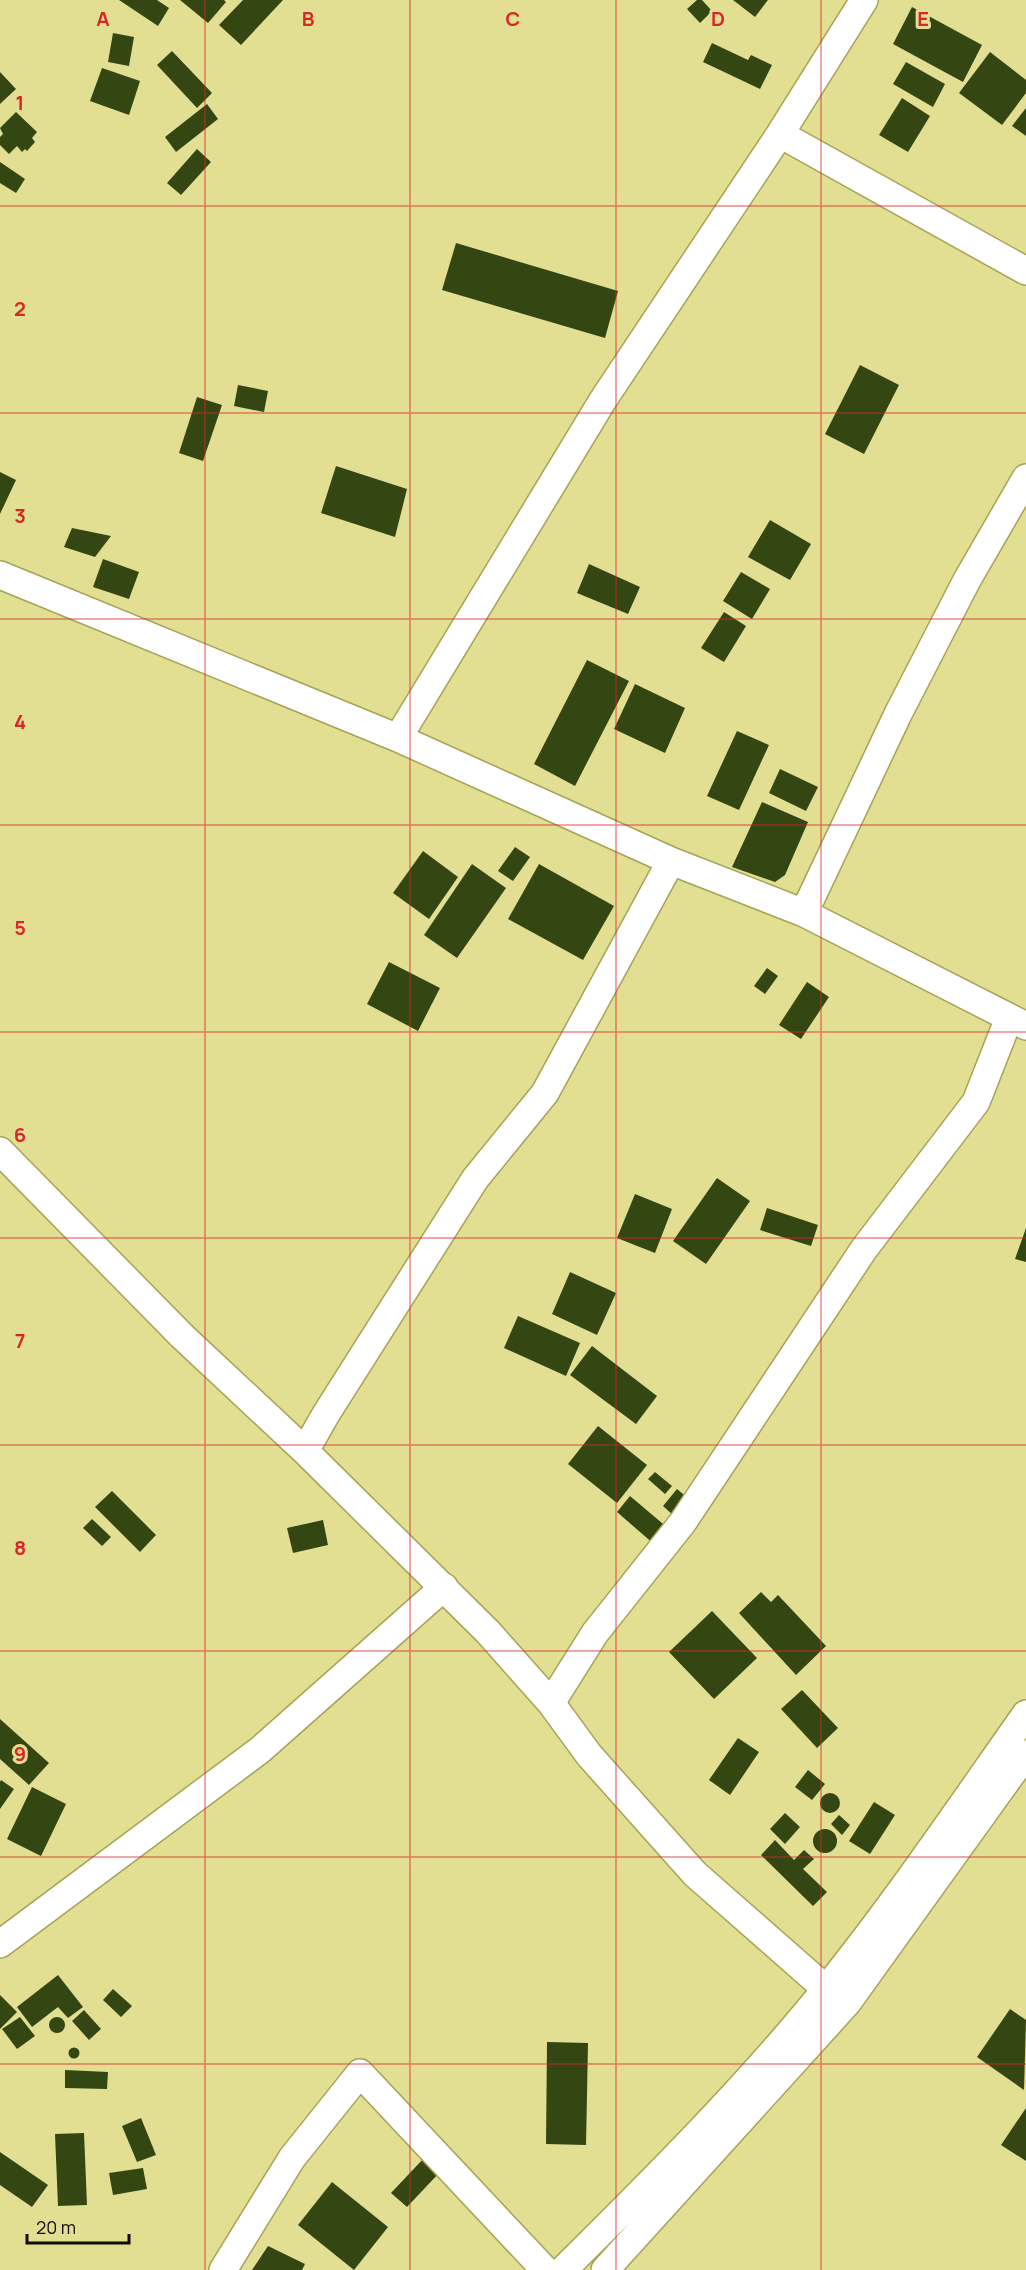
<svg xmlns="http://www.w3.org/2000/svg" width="1026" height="2270" viewBox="0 0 1026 2270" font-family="Manrope,sans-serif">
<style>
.building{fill:#344612}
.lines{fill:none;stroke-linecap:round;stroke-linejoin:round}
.street-casing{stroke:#a6a357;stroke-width:30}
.street{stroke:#fff;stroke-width:27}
.grid{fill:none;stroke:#d62828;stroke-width:1.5;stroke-opacity:0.55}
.grid-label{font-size:20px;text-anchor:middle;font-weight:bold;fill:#d62828;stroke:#e2df92;stroke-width:6;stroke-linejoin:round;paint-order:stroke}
</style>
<rect width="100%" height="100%" fill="#e2df92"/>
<path class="building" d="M119,0H157L169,8L158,26Z
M180,0H224L226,2L208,23Z
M243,0H283L241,45L219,25Z
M697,0H702L712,11L700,23L687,9Z
M733,0H768L755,17Z
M912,7L982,45L963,82L893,44Z
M113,33L134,37L129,66L108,62Z
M712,43L748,60L751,55L772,65L760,89L703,62Z
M172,51L212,93L197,108L157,65Z
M990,52L1026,80V93L1002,125L959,93Z
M906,62L945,84L933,107L893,84Z
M102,68L140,81L129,115L90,101Z
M0,72L16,89L0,104Z
M902,98L930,116L908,152L879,135Z
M207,104L218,119L176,152L165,137Z
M1026,108V136L1012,126Z
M16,112L37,132L32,138L35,142L27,151L25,149L22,152L17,146L9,154L0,145V137L3,134L0,128Z
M197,149L211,162L181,195L167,183Z
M0,162L25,179L16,193L0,183Z
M456,243L618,291L605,338L442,290Z
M860,365L899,385L864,454L825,434Z
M238,385L268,391L264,412L234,406Z
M197,397L222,405L203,461L179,453Z
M336,466L407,489L395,537L321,513Z
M0,472L16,480L0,514Z
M770,520L811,544L790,580L748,557Z
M72,528L111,536L95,557L64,547Z
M103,559L139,572L129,599L93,587Z
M589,564L640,587L628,614L577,593Z
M741,572L770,589L752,619L723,601Z
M724,612L746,626L724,662L701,648Z
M587,660L629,681L575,786L534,764Z
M635,684L685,708L665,753L614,729Z
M737,731L769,745L739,810L707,796Z
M780,769L818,787L806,811L769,793Z
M762,802L808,822L785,875L775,882L732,867Z
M515,847L530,857L513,881L498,871Z
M423,851L458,877L429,919L393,893Z
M472,864L506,888L457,958L424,935Z
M539,864L614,906L583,960L508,919Z
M389,962L440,988L418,1031L367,1004Z
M767,968L778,976L765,994L754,986Z
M807,982L829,997L801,1039L779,1025Z
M717,1178L750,1201L706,1264L673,1241Z
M635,1194L672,1209L655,1253L617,1238Z
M767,1208L818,1225L811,1246L760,1230Z
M1026,1228V1262L1015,1259Z
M570,1272L616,1293L597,1335L552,1314Z
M518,1316L580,1343L566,1376L504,1348Z
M592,1346L657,1396L636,1424L570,1375Z
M598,1426L647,1465L617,1503L568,1464Z
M655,1472L672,1486L665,1494L648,1479Z
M677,1489L689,1499L674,1516L663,1506Z
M112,1491L156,1535L140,1552L95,1507Z
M630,1496L669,1529L655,1545L617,1512Z
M92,1519L111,1537L102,1546L83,1528Z
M323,1520L328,1545L293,1553L287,1528Z
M761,1592L771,1602L778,1595L826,1646L796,1675L739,1613Z
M712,1611L757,1658L714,1699L669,1652Z
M802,1690L838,1728L817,1748L781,1709Z
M0,1719L49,1763L29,1785L0,1759Z
M738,1738L759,1752L730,1795L709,1780Z
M808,1770L825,1784L812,1800L795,1787Z
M1,1780L14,1789L0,1809V1782Z
M32,1787L66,1804L41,1856L7,1839Z
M820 1803a10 10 0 1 1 20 0a10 10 0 1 1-20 0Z
M874,1802L895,1815L870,1854L849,1841Z
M785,1813L800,1827L785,1844L770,1829Z
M839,1815L850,1825L842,1835L831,1824Z
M813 1841a12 12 0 1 1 24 0a12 12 0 1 1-24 0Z
M775,1840L794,1860L804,1850L814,1859L803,1869L827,1892L813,1906L761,1855Z
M58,1975L83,2007L68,2018L58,2007L32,2027L17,2007Z
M113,1989L132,2006L121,2017L103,2000Z
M0,1995L17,2012L0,2029Z
M1010,2009L1026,2020L1024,2090L977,2057Z
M84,2010L101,2029L89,2040L72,2021Z
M49 2025a8 8 0 1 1 16 0a8 8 0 1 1-16 0Z
M20,2017L35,2036L17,2049L2,2029Z
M547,2042L588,2043L586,2145L546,2144Z
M68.5 2053a5.5 5.5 0 1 1 11 0a5.5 5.5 0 1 1-11 0Z
M65,2070L108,2072L107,2089L65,2088Z
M1026,2108V2161L1001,2145Z
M141,2118L156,2155L137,2162L122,2126Z
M84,2133L87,2205L58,2206L55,2134Z
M0,2152L48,2185L32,2207L0,2185Z
M424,2158L440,2172L407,2207L391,2193Z
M143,2168L147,2189L113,2195L109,2173Z
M332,2182L388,2227L354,2270L298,2225Z
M268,2246L305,2264L302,2270H252Z"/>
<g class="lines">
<defs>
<path id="street" d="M780,134L1026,271
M0,575L398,738L671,861L804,913L1026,1026
M398,738L603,400L780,134L864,0
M804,913L898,714L967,580L1026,478
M0,1151L182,1336L305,1451L488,1632L551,1703L589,1755L695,1874L826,1989
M305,1451L326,1414L475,1179L545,1093L671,861
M551,1703L595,1633L683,1522L864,1249L976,1102L1009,1018
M0,1944L260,1750L444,1587
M223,2270L292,2158L360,2073L545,2270
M563,2270C653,2181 747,2087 826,1989C897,1901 961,1806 1026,1714
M605,2270L847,2003L1026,1754"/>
</defs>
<use href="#street" class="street-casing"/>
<use href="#street" class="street"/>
</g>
<path class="grid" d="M205,0V2270M410,0V2270M616,0V2270M821,0V2270M0,206H1026M0,413H1026M0,619H1026M0,825H1026M0,1032H1026M0,1238H1026M0,1445H1026M0,1651H1026M0,1857H1026M0,2064H1026"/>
<g class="grid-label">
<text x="103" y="26">A</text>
<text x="308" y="26">B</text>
<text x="513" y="26">C</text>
<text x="718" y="26">D</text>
<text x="923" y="26">E</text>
<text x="20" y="110">1</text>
<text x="20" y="316">2</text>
<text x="20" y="523">3</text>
<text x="20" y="729">4</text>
<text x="20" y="935">5</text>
<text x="20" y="1142">6</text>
<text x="20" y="1348">7</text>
<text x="20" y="1555">8</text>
<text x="20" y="1761">9</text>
</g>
<path d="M27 2234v9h102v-9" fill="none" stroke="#0f0d00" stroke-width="3"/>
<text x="36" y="2234" font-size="18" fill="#0f0d00" stroke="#e2df92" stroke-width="4.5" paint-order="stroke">20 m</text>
</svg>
